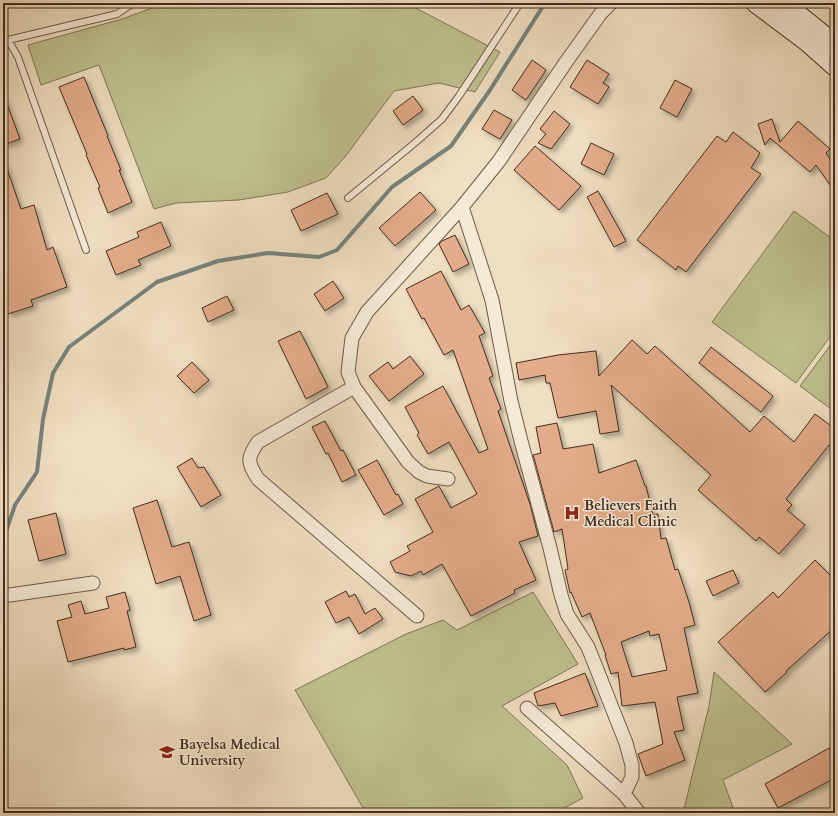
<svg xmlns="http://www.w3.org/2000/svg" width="838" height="816" viewBox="0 0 838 816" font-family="Cardo,serif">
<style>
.green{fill:#bec08f;stroke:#807658}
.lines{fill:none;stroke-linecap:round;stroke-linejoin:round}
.stream{stroke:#77827c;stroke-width:4}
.building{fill:#e4ac8a;stroke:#422d21;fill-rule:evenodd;filter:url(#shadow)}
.lane-casing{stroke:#6d5949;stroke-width:8}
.street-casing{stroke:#6d5949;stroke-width:15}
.secondary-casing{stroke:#422d21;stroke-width:20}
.lane{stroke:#f5ead6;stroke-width:6}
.street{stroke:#f5ead6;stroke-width:13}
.secondary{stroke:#f5ead6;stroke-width:18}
.labels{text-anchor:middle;stroke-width:3;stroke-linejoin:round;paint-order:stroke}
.poi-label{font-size:14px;font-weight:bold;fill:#422d21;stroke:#f5ead6;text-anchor:start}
</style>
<defs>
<filter id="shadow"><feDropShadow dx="3.5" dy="3.5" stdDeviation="2" flood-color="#0004"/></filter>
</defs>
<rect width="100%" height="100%" fill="#efdec0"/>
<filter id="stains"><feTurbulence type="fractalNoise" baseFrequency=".005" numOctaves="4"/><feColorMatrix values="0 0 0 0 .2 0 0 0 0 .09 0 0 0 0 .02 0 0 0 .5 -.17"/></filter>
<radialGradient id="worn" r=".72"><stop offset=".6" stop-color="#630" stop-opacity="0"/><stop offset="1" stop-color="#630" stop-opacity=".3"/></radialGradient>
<path class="green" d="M166,3H340L367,5L408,4L500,52L475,92L439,83L394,91L345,157L326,178L288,192L239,200L176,203L154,209L99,65L41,85L28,45L122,19Z
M794,211L835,241V330L796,383L712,322Z
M835,339V412L800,386Z
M533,592L578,664L502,706L567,765L583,798L555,813H366L295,690L406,634L443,620L457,630Z
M714,672L792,744L723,780L735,813H687L684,809L709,706Z"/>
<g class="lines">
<path class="stream" d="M3,540L15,505L37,472L43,419L53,373L69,347L157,282L218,261L268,253L319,257L337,250L392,187L451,146L490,90L545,3"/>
</g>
<path class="building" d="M532,60L546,70L526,100L512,90Z
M587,60L609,74L603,83L609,87L598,104L570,87Z
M84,77L108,136H107L121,170H119L132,202L108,213L98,188L100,187L86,155L87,154L59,87Z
M675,80L692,89L677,117L660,108Z
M3,96H4L20,139L3,145Z
M413,96L423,110L403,125L393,111Z
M494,110L512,120L500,139L482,129Z
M554,111L570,124L551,149L538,143L546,134L540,129Z
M772,119L780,142L798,121L830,149L826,153L835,167V192L816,165L810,172L770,138L765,145L758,124Z
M733,132L760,153L751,168L761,174L686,272L678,266L676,270L637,240L717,136L726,142Z
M591,143L614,154L604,175L581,164Z
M535,146L581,186L559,210L514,170Z
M3,163H5L21,209L34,205L47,250L53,247L67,287L31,300L33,306L8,314L3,299Z
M598,191L626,241L614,247L587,197Z
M420,192L436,210L395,246L379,228Z
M327,193L338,214L301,231L291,210Z
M161,222L171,246L138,260L141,265L116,275L106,251L139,237L137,232Z
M455,235L469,264L453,272L439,244L442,241Z
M441,271L461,310L469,305L485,333L479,336L493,376L489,378L501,409L498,411L530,504L538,536L519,542L536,580L514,590L515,593L471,616L442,564L423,575L421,571L411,576L395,572L390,562L410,551L407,546L433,532L415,499L439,486L451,508L477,494L449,442L428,454L417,435L419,433L405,407L443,386L479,453L488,449L453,350L444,355L424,318L422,319L406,289Z
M333,281L344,298L325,311L314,294Z
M227,296L234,310L208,322L202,308Z
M300,331L328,387L306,399L278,341Z
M632,340L647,354L655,346L750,432L764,416L794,442L815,414L835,429V449L829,445L786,499L792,505L787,510L805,525L779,554L759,537L756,541L698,490L711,475L611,385L619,431L600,434L596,411L558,418L550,383H546L545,375L519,380L516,363L558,355L596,351L599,376Z
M711,347L773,396L761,412L699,363Z
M410,356L424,374L389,401L369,376L388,362L393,369Z
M192,362L209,380L194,393L177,376Z
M325,421L341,451L343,450L356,475L342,482L328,453L326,454L312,427Z
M557,423L563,449L593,444L599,473L636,460L645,486H646L653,515L658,514L661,539L666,538L675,570L678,569L689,602L695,625L684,628L698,693L677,697L684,730L674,732L685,760L646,776L638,754L663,744L655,702L622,706L618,672L611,674L605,655H606L590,613L582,617L571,592L570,593L565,570L568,569L562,529L554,532L534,458L533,455L541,453L536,427ZM649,631L650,636L659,634L667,670L632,677L621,642Z
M192,458L198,468L204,467L221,495L201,507L177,467Z
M377,460L396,495L398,494L403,504L384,515L358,470Z
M157,500L172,547L189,542L211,615L194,621L180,576L156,584L133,508Z
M56,513L66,554L39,561L28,520Z
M815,560L835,580V627L786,671L787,672L765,692L718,642L773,592L778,598Z
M733,570L739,583L713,596L706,581Z
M346,591L349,597L355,594L365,614L375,608L383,619L359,634L349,617L336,623L325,602Z
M125,592L130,610L127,611L136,647L124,650V648L68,662L57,621L72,617L68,605L81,601L85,614L109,608L106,597Z
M585,673L598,706L561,716L555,703L538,706L534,693Z
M829,748L835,759V778L778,808L765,784Z"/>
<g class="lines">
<defs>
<path id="lane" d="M3,40H8L18,57L86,250
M8,40L117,14L133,3
M348,198L416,142L442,119L459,96L520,3"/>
<path id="street" d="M462,207L492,300L511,401L521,441L550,548L561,595L567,614L588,647L626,743L632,765V777L624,794
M354,387L258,442C247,458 247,462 258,479L417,616
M448,479L427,476L419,472L408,462L354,387L348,372L352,338L367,312L462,207L499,161L566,62L601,13L611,3
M3,596L93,583
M527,708L624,794L639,813"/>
<path id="secondary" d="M755,3L807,42L835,67
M782,3L798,14L835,44"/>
</defs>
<use href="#lane" class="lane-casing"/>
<use href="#street" class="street-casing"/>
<use href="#secondary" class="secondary-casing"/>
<use href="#lane" class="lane"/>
<use href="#street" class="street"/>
<use href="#secondary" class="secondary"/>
</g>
<defs>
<symbol id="hospital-bare" viewBox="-9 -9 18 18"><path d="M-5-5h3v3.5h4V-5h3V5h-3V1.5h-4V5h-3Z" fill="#8f2418" stroke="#f5ead6" stroke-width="2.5" paint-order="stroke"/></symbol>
<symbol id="university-bare" viewBox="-9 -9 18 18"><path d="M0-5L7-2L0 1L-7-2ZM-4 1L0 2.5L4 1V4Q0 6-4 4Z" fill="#8f2418" stroke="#f5ead6" stroke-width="2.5" paint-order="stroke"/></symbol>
</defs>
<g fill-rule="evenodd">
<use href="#hospital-bare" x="561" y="502" width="22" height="22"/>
<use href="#university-bare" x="156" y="741" width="22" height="22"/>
</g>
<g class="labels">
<g class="poi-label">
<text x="584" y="510">Believers Faith<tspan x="584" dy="16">Medical Clinic</tspan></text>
<text x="179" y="749">Bayelsa Medical<tspan x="179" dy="16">University</tspan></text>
</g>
</g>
<rect width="838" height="816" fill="none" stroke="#efdec0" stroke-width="16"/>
<rect x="4" y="4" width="830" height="808" fill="none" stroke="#422d21" stroke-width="2"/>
<rect x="8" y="8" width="822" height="800" fill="none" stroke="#422d21"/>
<rect width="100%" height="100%" filter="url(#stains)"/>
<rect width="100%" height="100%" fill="url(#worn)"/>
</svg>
